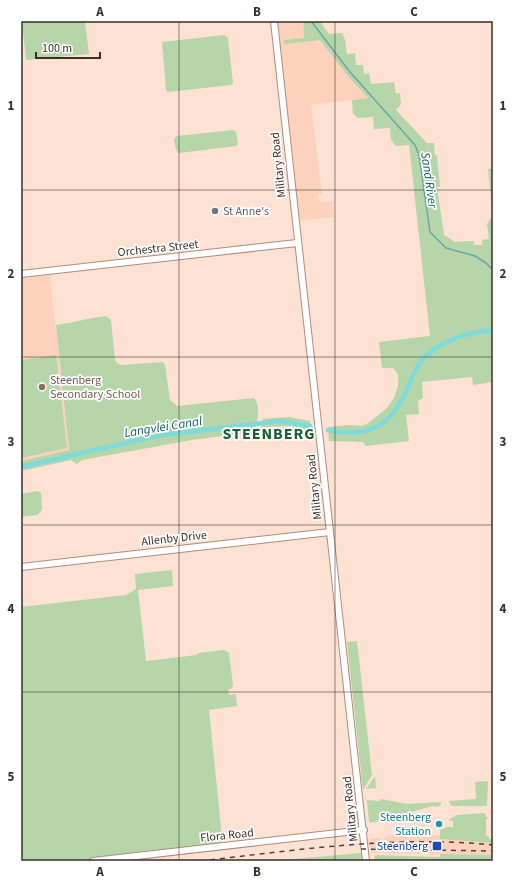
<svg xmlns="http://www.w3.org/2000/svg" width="514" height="882" viewBox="0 0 514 882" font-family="'Source Sans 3',sans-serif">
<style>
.built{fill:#fcd2bc}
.green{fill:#b6d5a8}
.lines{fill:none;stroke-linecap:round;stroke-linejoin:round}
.stream{stroke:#6aa7a6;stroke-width:1.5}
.canal{stroke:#7edbdc;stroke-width:4.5}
.secondary-casing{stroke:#ad8d7c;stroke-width:8}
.secondary{stroke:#fff;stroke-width:6}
.rail{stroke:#4f4139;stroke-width:1.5;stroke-dasharray:5 5;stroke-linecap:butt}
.grid{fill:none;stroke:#3c2f28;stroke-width:1;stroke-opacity:0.55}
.worship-dot{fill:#6b7280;stroke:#fff;stroke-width:1.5}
.education-dot{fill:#8d6e63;stroke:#fff;stroke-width:1.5}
.culture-dot{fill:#0f9aa8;stroke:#fff;stroke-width:1.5}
.transit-dot{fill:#1a4fb4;stroke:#fff;stroke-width:1.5}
.labels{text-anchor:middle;stroke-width:3.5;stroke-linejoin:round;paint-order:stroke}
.street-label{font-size:12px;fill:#3c2f28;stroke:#fff}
.worship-label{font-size:12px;fill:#5b616d;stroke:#fff;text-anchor:start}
.education-label{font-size:12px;fill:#785e54;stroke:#fff;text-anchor:start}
.culture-label{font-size:12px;fill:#0d838f;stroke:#fff;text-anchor:end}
.transit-label{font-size:12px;fill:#164399;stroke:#fff;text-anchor:end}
.water-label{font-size:13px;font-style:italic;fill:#126162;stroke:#fff}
.district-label{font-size:16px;font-weight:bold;letter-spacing:1px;fill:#1a6034;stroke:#fff}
.neatline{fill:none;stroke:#3c2f28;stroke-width:1.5}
.grid-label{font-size:13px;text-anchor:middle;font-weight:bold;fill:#3c2f28}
</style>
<rect width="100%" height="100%" fill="#fde1d2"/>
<path class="built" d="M274,21H303L304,38L284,40H320L347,75L368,98L311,105L322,194L318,195L319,202L333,201L334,217L295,221Z
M50,275L69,450L21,461V278Z
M388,835H440V839L493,843V855L371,853L370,838H379L383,840Z"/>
<path class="green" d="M22,21H85L89,54L26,60Z
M303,21H320L329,34L342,33L345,40L347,54L355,53L356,65H363L364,74L369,73L371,84L394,82L396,94L400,93L401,104L396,110L427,143H434L435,155H437L440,187H437L444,235L455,242L474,241V245H482V240L489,239L487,224L493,215L488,169L493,168V382L473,385L472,377L422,382L423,398L418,401L419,414L406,415L409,441L366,446L363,442L329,441L328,427L349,425L361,426L367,424L387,408L394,398L398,386V374L393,368H382L379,342L430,336L409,145L396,146L391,140L390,128L374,129L373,117L358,118L353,114L352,100L368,98L347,75L320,40L285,44L284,40L304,38Z
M224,35L228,38L233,83L231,85L168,92L166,90L162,42Z
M234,130L236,132L238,143L236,146L179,153L176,150L174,139L177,136Z
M106,316L111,320L115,360L118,364L122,365L163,362L165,365L170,400L177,406L254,398C261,405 258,425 253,432L192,440L82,460L77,464L71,460L21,471V461L69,450L56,325C73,323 88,318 106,316Z
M56,355L67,448L21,458V360Z
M289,417L310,421L311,431L291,426L262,427L261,425L263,419Z
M37,491L41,493L42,510L37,515L21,517V494Z
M172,570L173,586L138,590L146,661L197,655L198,653L224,650L229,653L233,685L232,688L228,690L229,695L236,694L237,706L209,710L223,847L93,861H21V607L126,595L136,589L135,574Z
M357,641L372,775L363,790L347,642Z
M375,776L376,788L366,789Z
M488,781L487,806H452L449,803V801L476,799L475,782Z
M381,799L407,804L441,802V804L438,807L433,806L371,823L369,821L367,800L380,801Z
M484,813L488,819H486V836H489V839H493V843L440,839V830L447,827H453V821L448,820L457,815Z
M361,853L362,861H271Z
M440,854L493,855V861H374L375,855L440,857Z"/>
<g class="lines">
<path class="stream" d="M311,21L350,72L415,145L419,155L430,232L446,248L475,256L486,263L493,270"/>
<path class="canal" d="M328,430C360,437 386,431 402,399C409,387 413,372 421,361C437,341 469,332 493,330
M21,467L156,436L278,421L310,426"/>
<defs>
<path id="secondary" d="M274,21L366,861
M21,274L297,243
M21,567L330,532
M93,861L364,830"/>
</defs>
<use href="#secondary" class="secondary-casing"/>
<use href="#secondary" class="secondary"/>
<path class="rail" d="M361,849L493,851
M200,861C298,850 395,835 493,845"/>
</g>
<path class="grid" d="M179,21V861M335,21V861M21,190H493M21,357H493M21,525H493M21,692H493"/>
<circle class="worship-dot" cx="215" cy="211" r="4"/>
<circle class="education-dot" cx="42" cy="387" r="4"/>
<circle class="culture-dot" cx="439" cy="824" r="4"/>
<rect class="transit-dot" x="432" y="841" width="10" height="10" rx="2"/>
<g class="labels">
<g class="street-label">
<text transform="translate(278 165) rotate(-96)" y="4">Military Road</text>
<text transform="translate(158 248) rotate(-6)" y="4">Orchestra Street</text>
<text transform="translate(314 487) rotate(-96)" y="4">Military Road</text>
<text transform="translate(174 538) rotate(-6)" y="4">Allenby Drive</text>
<text transform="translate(350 809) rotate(-96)" y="4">Military Road</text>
<text transform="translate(227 835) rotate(-6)" y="4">Flora Road</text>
</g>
<g class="worship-label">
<text x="223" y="215">St Anne's</text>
</g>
<g class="education-label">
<text x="50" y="384">Steenberg<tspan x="50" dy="14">Secondary School</tspan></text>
</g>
<g class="culture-label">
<text x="431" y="821">Steenberg<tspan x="431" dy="14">Station</tspan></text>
</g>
<g class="transit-label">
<text x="428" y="850">Steenberg</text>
</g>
<g class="water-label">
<text transform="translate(430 180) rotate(82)" y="5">Sand River</text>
<text transform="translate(163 426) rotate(-9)" y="5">Langvlei Canal</text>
</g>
<g class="district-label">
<text x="269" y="439">STEENBERG</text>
</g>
</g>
<rect width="514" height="882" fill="none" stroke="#ffffff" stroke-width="44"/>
<path d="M36 52v6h64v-6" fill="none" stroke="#3c2f28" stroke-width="2"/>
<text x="42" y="52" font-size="12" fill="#3c2f28" stroke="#ffffff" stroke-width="3" paint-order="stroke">100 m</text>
<rect x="22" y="22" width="470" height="838" class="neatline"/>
<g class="grid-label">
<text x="100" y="16">A</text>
<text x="257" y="16">B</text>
<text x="414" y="16">C</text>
<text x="11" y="110">1</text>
<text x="503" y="110">1</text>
<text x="11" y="278">2</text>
<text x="503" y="278">2</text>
<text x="11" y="446">3</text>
<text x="503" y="446">3</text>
<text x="11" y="613">4</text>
<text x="503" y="613">4</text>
<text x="11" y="781">5</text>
<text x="503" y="781">5</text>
<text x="100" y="876">A</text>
<text x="257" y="876">B</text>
<text x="414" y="876">C</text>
</g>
</svg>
